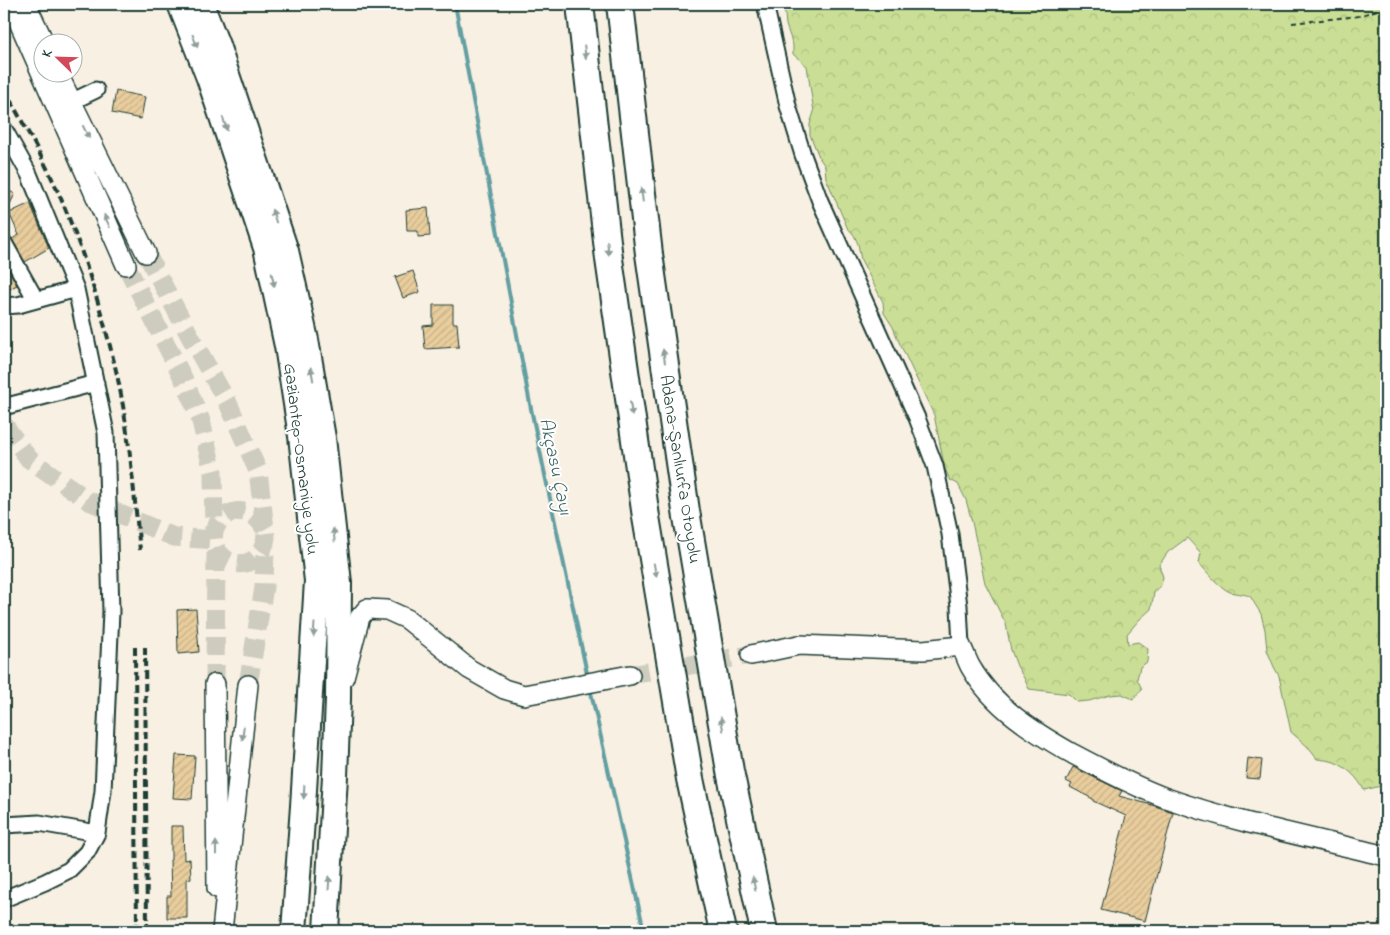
<svg xmlns="http://www.w3.org/2000/svg" width="1390" height="935" viewBox="0 0 1390 935" font-family="'Indie Flower',sans-serif">
<style>
.forest{fill:url(#forest-crowns);stroke:#748e64}
.lines{fill:none;stroke-linecap:round;stroke-linejoin:round}
.stream{stroke:#629ea2;stroke-width:4}
.building{fill:url(#building-hatch);stroke:#1f3d34}
.tertiary-tunnel{stroke:#cdccbf;stroke-width:19;stroke-dasharray:19 9;stroke-linecap:butt}
.minor-casing{stroke:#1f3d34;stroke-width:19}
.tertiary-casing{stroke:#1f3d34;stroke-width:22}
.trunk-casing{stroke:#1f3d34;stroke-width:28}
.motorway-casing{stroke:#1f3d34;stroke-width:30}
.path{stroke:#1f3d34;stroke-width:2;stroke-dasharray:5 4;stroke-linecap:butt}
.minor{stroke:#fff;stroke-width:15}
.tertiary{stroke:#fff;stroke-width:19}
.trunk{stroke:#fff;stroke-width:24}
.motorway{stroke:#fff;stroke-width:26}
.rail{stroke:#1f3d34;stroke-width:4;stroke-dasharray:8 4;stroke-linecap:butt}
.oneway{fill:#8f9e9a}
.labels{text-anchor:middle;stroke-width:4;stroke-linejoin:round;paint-order:stroke}
.street-label{font-size:18px;fill:#1f3d34;stroke:#fff}
.water-label{font-size:19px;font-style:italic;fill:#3b6562;stroke:#fff}
</style>
<defs>
<pattern id="forest-crowns" width="20" height="18" patternUnits="userSpaceOnUse" patternTransform="scale(1.25)"><rect width="20" height="18" fill="#cadf95"/><path d="M2 6a3 3 0 1 1 6 0M12 15a3 3 0 1 1 6 0" fill="none" stroke="#adc081"/></pattern>
<pattern id="building-hatch" width="6" height="6" patternUnits="userSpaceOnUse" patternTransform="scale(1.25)"><rect width="6" height="6" fill="#e9cd9d"/><path d="M-1 1l2-2M0 6l6-6M5 7l2-2" fill="none" stroke="#c7b188"/></pattern>
</defs>
<rect width="100%" height="100%" fill="#f8f0e2"/>
<filter id="ink" filterUnits="userSpaceOnUse"><feTurbulence type="fractalNoise" baseFrequency=".02" numOctaves="2"/><feDisplacementMap in="SourceGraphic" scale="10" xChannelSelector="R" yChannelSelector="G"/><feConvolveMatrix kernelMatrix="1 2 1 2 8 2 1 2 1" color-interpolation-filters="sRGB"/></filter>
<g filter="url(#ink)">
<path class="forest" d="M784,4H1386V781L1381,786L1364,790C1358,778 1347,767 1334,762C1329,760 1323,760 1317,759L1307,746L1291,732L1279,676L1274,667L1267,650L1265,630L1261,614L1250,596C1244,594 1234,593 1230,592C1220,588 1206,571 1199,563L1201,553L1187,538L1168,552L1159,565L1163,577L1161,585L1154,593L1151,609L1139,620L1127,634L1128,644L1138,642L1148,649L1147,662L1140,667L1137,679L1142,689L1133,699L1122,694L1110,695L1089,701L1077,702L1069,694L1029,689L1024,678L1017,666L1011,650L1006,624L985,583L972,522L966,500L958,484L950,480L945,469L934,415L899,342L893,327L884,313L883,302L861,260L858,244L854,235L847,227L826,178L825,166L820,159L810,135V124L814,112L807,66L793,54V45L786,25Z"/>
<g class="lines">
<path class="stream" d="M455,4L530,404L588,678
M590,688L644,931"/>
</g>
<path class="building" d="M116,91L145,97L141,119L112,113Z
M4,188L15,194L4,216Z
M30,203L49,248L25,262L12,239L19,235L9,213Z
M428,208L430,236L418,237V231H407L406,210Z
M4,262L17,285L4,292Z
M413,271L420,292L403,298L395,277Z
M433,305H453V323H457L459,347L425,349L423,326L433,325Z
M196,609L199,652L178,654L177,610Z
M176,755L195,756L192,799L173,798Z
M1248,758L1262,760L1260,779L1246,778Z
M1073,767L1122,791L1119,796L1152,805L1173,812L1145,921L1101,910L1126,816L1093,801V799L1070,787L1072,784L1066,781Z
M171,826H183L184,860L190,859L191,878L187,879V918H167V896H171L170,860H171Z"/>
<g class="lines">
<path class="tertiary-tunnel" d="M146,253L191,338L228,403L258,471L266,537C264,553 252,567 234,563C228,562 223,558 219,553C198,524 243,490 265,529
M126,265L184,380L201,421L213,472L214,532
M4,425L29,459L89,501L174,537L214,540
M630,675L751,655
M215,684L216,549
M248,685L264,587L265,545"/>
<defs>
<path id="minor" d="M765,4L788,106L803,155L820,201L917,418L935,466L950,534L959,606L961,646
M71,102L96,90
M4,129L29,174L76,289L106,433L111,611L103,791L97,833L87,852L69,870L45,882L4,899
M4,243L36,300
M4,306L18,305L76,289
M7,406L96,383
M4,825L39,823L97,833"/>
<path id="tertiary" d="M11,4L126,265
M26,4L44,42
M57,72L146,253
M751,655L799,645L923,650L961,646C964,652 967,660 970,666C993,707 1034,732 1073,754C1103,770 1134,786 1166,798C1237,823 1313,838 1386,856
M344,677L360,617L367,609L387,610L407,619L469,669L504,689L524,695L630,675
M215,684L217,888
M222,931L248,685"/>
<path id="trunk" d="M180,4L209,78L266,248L287,346L301,436L317,581L303,806L294,931
M201,4L217,45L286,251L306,340L323,438L339,583L338,699L335,776L326,931"/>
<path id="motorway" d="M580,4L609,259L646,517L690,779L723,931
M620,4L649,254L686,511L730,771L764,931"/>
</defs>
<use href="#minor" class="minor-casing"/>
<use href="#tertiary" class="tertiary-casing"/>
<use href="#trunk" class="trunk-casing"/>
<use href="#motorway" class="motorway-casing"/>
<path class="path" d="M1292,23L1359,16L1386,7"/>
<use href="#minor" class="minor"/>
<use href="#tertiary" class="tertiary"/>
<use href="#trunk" class="trunk"/>
<use href="#motorway" class="motorway"/>
<path class="rail" d="M4,89C21,120 39,150 54,183C80,240 99,301 114,362C129,423 133,487 140,550
M135,647L137,931
M145,647L147,931"/>
</g>
<defs><path id="oneway-solid" d="M-6-.8H1V-3.2L6.5 0L1 3.2V.8H-6Z" transform="scale(1.25)"/></defs>
<g class="oneway">
<use href="#oneway-solid" transform="translate(195 41) rotate(69)"/>
<use href="#oneway-solid" transform="translate(585 52) rotate(83)"/>
<use href="#oneway-solid" transform="translate(225 124) rotate(72)"/>
<use href="#oneway-solid" transform="translate(86 132) rotate(63)"/>
<use href="#oneway-solid" transform="translate(642 195) rotate(-97)"/>
<use href="#oneway-solid" transform="translate(274 216) rotate(-108)"/>
<use href="#oneway-solid" transform="translate(107 221) rotate(-114)"/>
<use href="#oneway-solid" transform="translate(608 248) rotate(83)"/>
<use href="#oneway-solid" transform="translate(273 280) rotate(78)"/>
<use href="#oneway-solid" transform="translate(664 356) rotate(-98)"/>
<use href="#oneway-solid" transform="translate(312 374) rotate(-100)"/>
<use href="#oneway-solid" transform="translate(631 409) rotate(82)"/>
<use href="#oneway-solid" transform="translate(334 535) rotate(-96)"/>
<use href="#oneway-solid" transform="translate(655 570) rotate(80)"/>
<use href="#oneway-solid" transform="translate(314 630) rotate(94)"/>
<use href="#oneway-solid" transform="translate(722 724) rotate(-100)"/>
<use href="#oneway-solid" transform="translate(243 733) rotate(96)"/>
<use href="#oneway-solid" transform="translate(304 792) rotate(93)"/>
<use href="#oneway-solid" transform="translate(216 848) rotate(-90)"/>
<use href="#oneway-solid" transform="translate(329 883) rotate(-86)"/>
<use href="#oneway-solid" transform="translate(754 884) rotate(-102)"/>
</g>
</g>
<g class="labels">
<g class="street-label">
<text transform="translate(302 459) rotate(83)" y="6">Gaziantep-Osmaniye yolu</text>
<text transform="translate(681 469) rotate(81)" y="6">Adana-Şanlıurfa Otoyolu</text>
</g>
<g class="water-label">
<text transform="translate(557 466) rotate(78)" y="7">Akçasu Çayı</text>
</g>
</g>
<rect width="1390" height="935" fill="none" stroke="#fff" stroke-width="20"/>
<rect x="10" y="10" width="1370" height="915" fill="none" stroke="#1f3d34" stroke-width="2" filter="url(#ink)"/>
<g transform="translate(58 58) rotate(293)"><circle r="24" fill="#ffffff" stroke="#a5b1ae"/>
<path d="M0-4L9 19L0 12L-9 19Z" fill="#d1495b"/>
<text y="-8" font-size="14" font-weight="bold" text-anchor="middle" fill="#1f3d34">K</text>
</g>
</svg>
